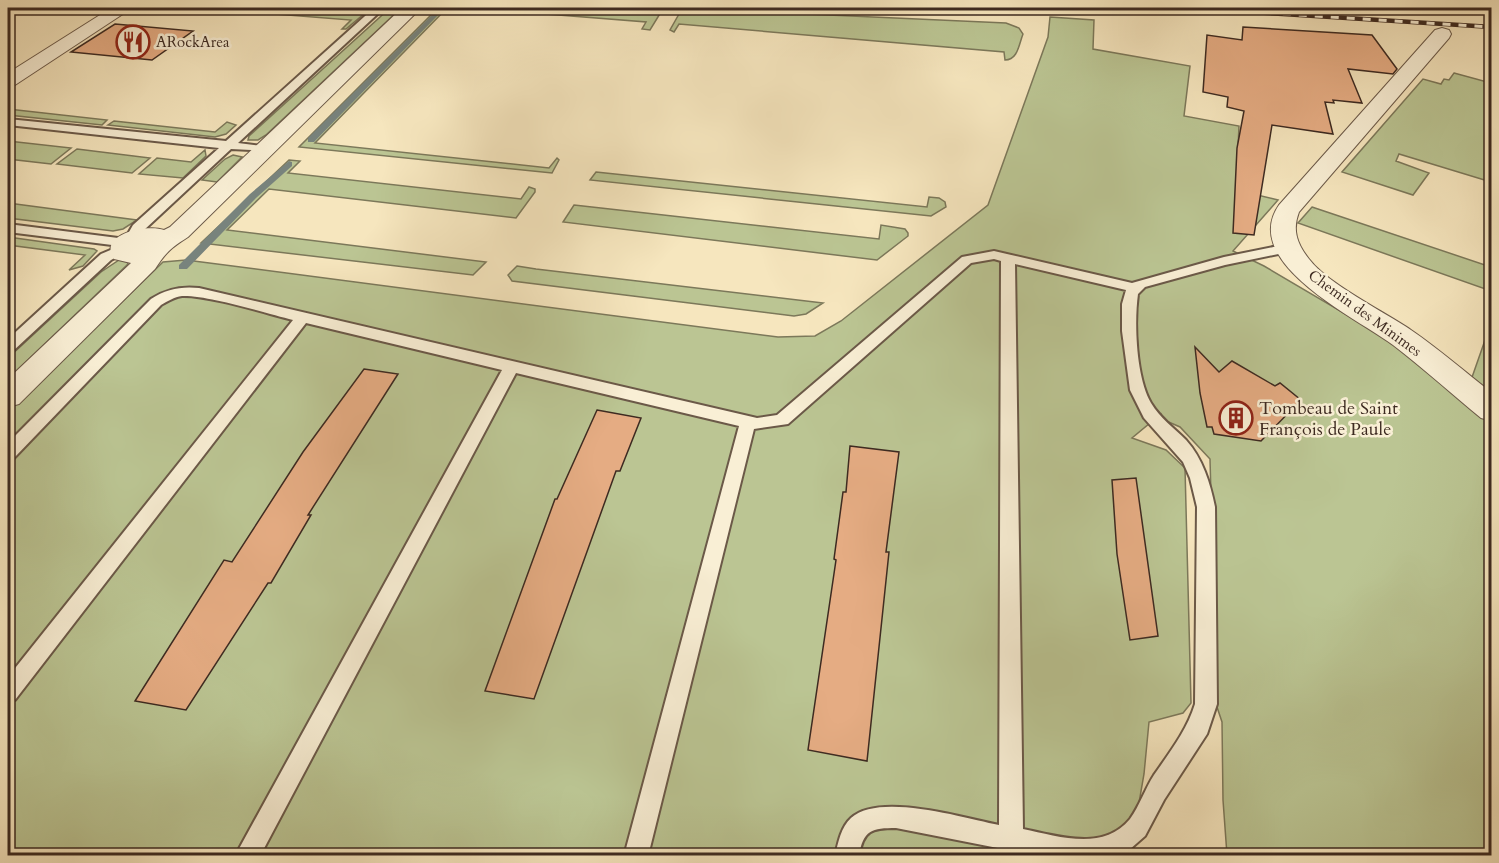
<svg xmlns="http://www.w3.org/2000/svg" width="1499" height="863" viewBox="0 0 1499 863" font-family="Cardo,serif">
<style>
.green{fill:#bbc593;stroke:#7c785a;stroke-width:1.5}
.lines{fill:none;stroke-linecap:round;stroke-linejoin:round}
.stream{fill:#78837d;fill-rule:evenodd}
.building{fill:#e5ac83;stroke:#3d2a21;stroke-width:1.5}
.service-casing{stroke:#6b5948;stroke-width:4}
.minor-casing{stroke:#6b5948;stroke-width:2}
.service{fill:#f9efd5;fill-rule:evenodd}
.minor{fill:#f9efd5;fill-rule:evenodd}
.rail-casing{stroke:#3d2a21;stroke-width:4.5}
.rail{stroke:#f9efd5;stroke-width:3;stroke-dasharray:8;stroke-linecap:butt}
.labels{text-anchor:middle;stroke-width:5;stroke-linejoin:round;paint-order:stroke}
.far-poi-label{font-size:15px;fill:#3d2a21;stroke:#f9efd5;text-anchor:start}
.far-street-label{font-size:15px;fill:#3d2a21;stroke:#f9efd5}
.poi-label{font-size:18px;fill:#3d2a21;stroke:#f9efd5;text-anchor:start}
</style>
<rect width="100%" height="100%" fill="#f6e6be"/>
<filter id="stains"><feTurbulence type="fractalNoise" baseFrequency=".00333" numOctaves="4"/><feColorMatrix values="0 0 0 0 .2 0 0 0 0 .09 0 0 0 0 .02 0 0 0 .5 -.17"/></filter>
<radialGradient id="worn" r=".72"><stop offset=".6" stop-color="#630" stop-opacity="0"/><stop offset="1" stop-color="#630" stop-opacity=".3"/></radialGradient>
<path class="green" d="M303,8H371L346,29H342L351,20L275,14Z
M390,8H401L266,135L258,140H248L249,136Z
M438,8H447L315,143L549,168L557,158L559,160L552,173L299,147Z
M471,8H657L661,12L650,30L642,29L646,22Z
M693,9L1006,23L1019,28L1023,34C1019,44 1018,60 1005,60L1004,52L679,24L674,32L670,30L679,14Z
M1050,17L1094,20L1093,49L1190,66L1184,116L1239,126L1236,190L1278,200L1233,251L1264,266L1400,346L1491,420V855H1227L1223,800L1222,722L1217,707L1210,459L1180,427L1164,420L1161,414L1132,438L1166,450L1185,468L1191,703L1183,713L1149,722L1144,774L1130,855L8,856V412L163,262L186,260L778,337L815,336L841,321L988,205L1048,37Z
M1454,73L1491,83V182L1399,154L1396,161L1429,173L1413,195L1342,172L1423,79L1441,84L1444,79L1449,80Z
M8,109L107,120L102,125L8,115Z
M114,121L215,132L227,122L236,125L226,134L215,137L108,125Z
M8,141L71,148L51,164L8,159Z
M77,149L150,158L132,173L57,164Z
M205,150L206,156L183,178L139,174L157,158L191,162Z
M233,155L242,157L217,182L202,180L225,159Z
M289,160L300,161L288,173L521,199L529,187L535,189V192L516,218L269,189L227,230L486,262L473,275L201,243Z
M596,172L927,207L929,197L939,198L945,202L946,207L931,216L590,180Z
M8,203L137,220L123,229L113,231L8,218Z
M574,205L879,239L881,225L905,229L908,233V236L877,260L563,222Z
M1312,207L1491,267V291L1298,223Z
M8,237L94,249L97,251L83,266L69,270L85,255L8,245Z
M119,260L129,261L127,265L8,379V358L101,272Z
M517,266L536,269L823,303L806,314L794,316L512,281L508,275Z
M1491,323V399L1470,383Z"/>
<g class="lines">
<path class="stream" d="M439,8H445L314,142H308V138Z
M289,161L292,162V166L256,198L187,269H179V265L250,194Z"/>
</g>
<path class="building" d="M115,24L193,31L152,60L71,52Z
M1243,27L1372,35L1397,69L1393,74L1348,69L1362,103L1333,100L1334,103L1325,102L1333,134L1272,125L1254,235L1233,233L1237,148L1244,111L1227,107L1228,97L1203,92L1207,35L1242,40Z
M1195,347L1219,372L1232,361L1275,386L1280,383L1301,400L1261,441L1214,434L1212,427H1207L1200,393Z
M364,369L398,374L308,515H311L271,583H268L186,710L135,701L224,560L232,562L303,452Z
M597,410L641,418L620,471H616L534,699L485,691L555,499H557Z
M850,446L899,452L886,552H889L867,761L808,750L836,560L834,559L843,492H846Z
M1136,478L1158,636L1130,640L1117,554L1112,480Z"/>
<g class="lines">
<defs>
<path id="service" d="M374,8H384L238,143L269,147V151L231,149L144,230L142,239H132L129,232L133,225L219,148L8,125V119L226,141Z
M8,224L126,239L133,243L126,247L129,250L111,260L13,351L8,352V339L101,254L120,246L8,232Z
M1288,244L1293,245L1295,248L1293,251L1225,265L1145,287L1138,294C1134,323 1136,377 1151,403C1160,418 1174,428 1186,440C1203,459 1210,483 1215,507L1217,704L1207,734L1164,800L1145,836L1129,850L1121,854L1038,856L896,828C872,828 863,830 859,856H835C838,843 841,827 851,818C879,792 964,818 999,825L1001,261L994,259L971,263L788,424L754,429L648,856H624L739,426L516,373L260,856H235L502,370L306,323L15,700L8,703V677L293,320C265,313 208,295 182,296C174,297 168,301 161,305L14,458L8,459V443L151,299C166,289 182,286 199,288L757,418L777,415L962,257L994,251L1132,283L1224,257ZM1015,264L1126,290L1122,304V331L1130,390L1144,418L1183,462L1190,478L1197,507L1195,704C1187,730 1170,752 1154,775C1145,789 1140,805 1130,819C1103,852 1058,836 1023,829Z"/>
<path id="minor" d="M111,8H132L15,85L8,87V73Z
M402,8H421L188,237C171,248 166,252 155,269L19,404L8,407V379L131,263L114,259C97,234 147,224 164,230L170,227Z
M1442,28L1449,30L1451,34L1449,38L1299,212C1292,230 1297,244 1309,259C1328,284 1383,311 1411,330C1439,349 1465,372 1492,393V421L1481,418C1452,394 1423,368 1393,345C1357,318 1239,263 1279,205L1435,30Z"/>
</defs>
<use href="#service" class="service-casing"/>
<use href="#minor" class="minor-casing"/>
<use href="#service" class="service"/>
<use href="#minor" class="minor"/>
<defs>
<path id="rail" d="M1187,8L1492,27"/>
</defs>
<use href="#rail" class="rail-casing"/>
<use href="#rail" class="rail"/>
</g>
<defs>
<symbol id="restaurant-ring" viewBox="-11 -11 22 22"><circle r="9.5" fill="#f9efd5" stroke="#8f2418" stroke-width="1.5"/><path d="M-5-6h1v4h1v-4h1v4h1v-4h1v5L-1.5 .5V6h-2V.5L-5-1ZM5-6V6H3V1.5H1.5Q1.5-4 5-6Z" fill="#8f2418"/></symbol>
<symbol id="building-ring" viewBox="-11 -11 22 22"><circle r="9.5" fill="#f9efd5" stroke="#8f2418" stroke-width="1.5"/><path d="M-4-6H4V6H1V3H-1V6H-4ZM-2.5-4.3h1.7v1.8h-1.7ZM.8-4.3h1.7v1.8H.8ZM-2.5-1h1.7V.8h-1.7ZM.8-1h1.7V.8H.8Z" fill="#8f2418"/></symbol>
</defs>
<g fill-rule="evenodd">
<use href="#restaurant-ring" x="114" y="23" width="38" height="38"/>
<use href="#building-ring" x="1217" y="399" width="38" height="38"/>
</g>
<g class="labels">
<g class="far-poi-label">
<text x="156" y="47">ARockArea</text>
</g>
<g class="far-street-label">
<text transform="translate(1365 313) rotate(36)" y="5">Chemin des Minimes</text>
</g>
<g class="poi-label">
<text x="1259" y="414">Tombeau de Saint<tspan x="1259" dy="21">François de Paule</tspan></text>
</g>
</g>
<rect width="1499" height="863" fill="none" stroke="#f6e6be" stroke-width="30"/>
<rect x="9" y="9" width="1481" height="845" fill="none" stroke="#3d2a21" stroke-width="3"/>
<rect x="15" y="15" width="1469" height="833" fill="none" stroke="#3d2a21" stroke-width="1.5"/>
<rect width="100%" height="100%" filter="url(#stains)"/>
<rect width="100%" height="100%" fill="url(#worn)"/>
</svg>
